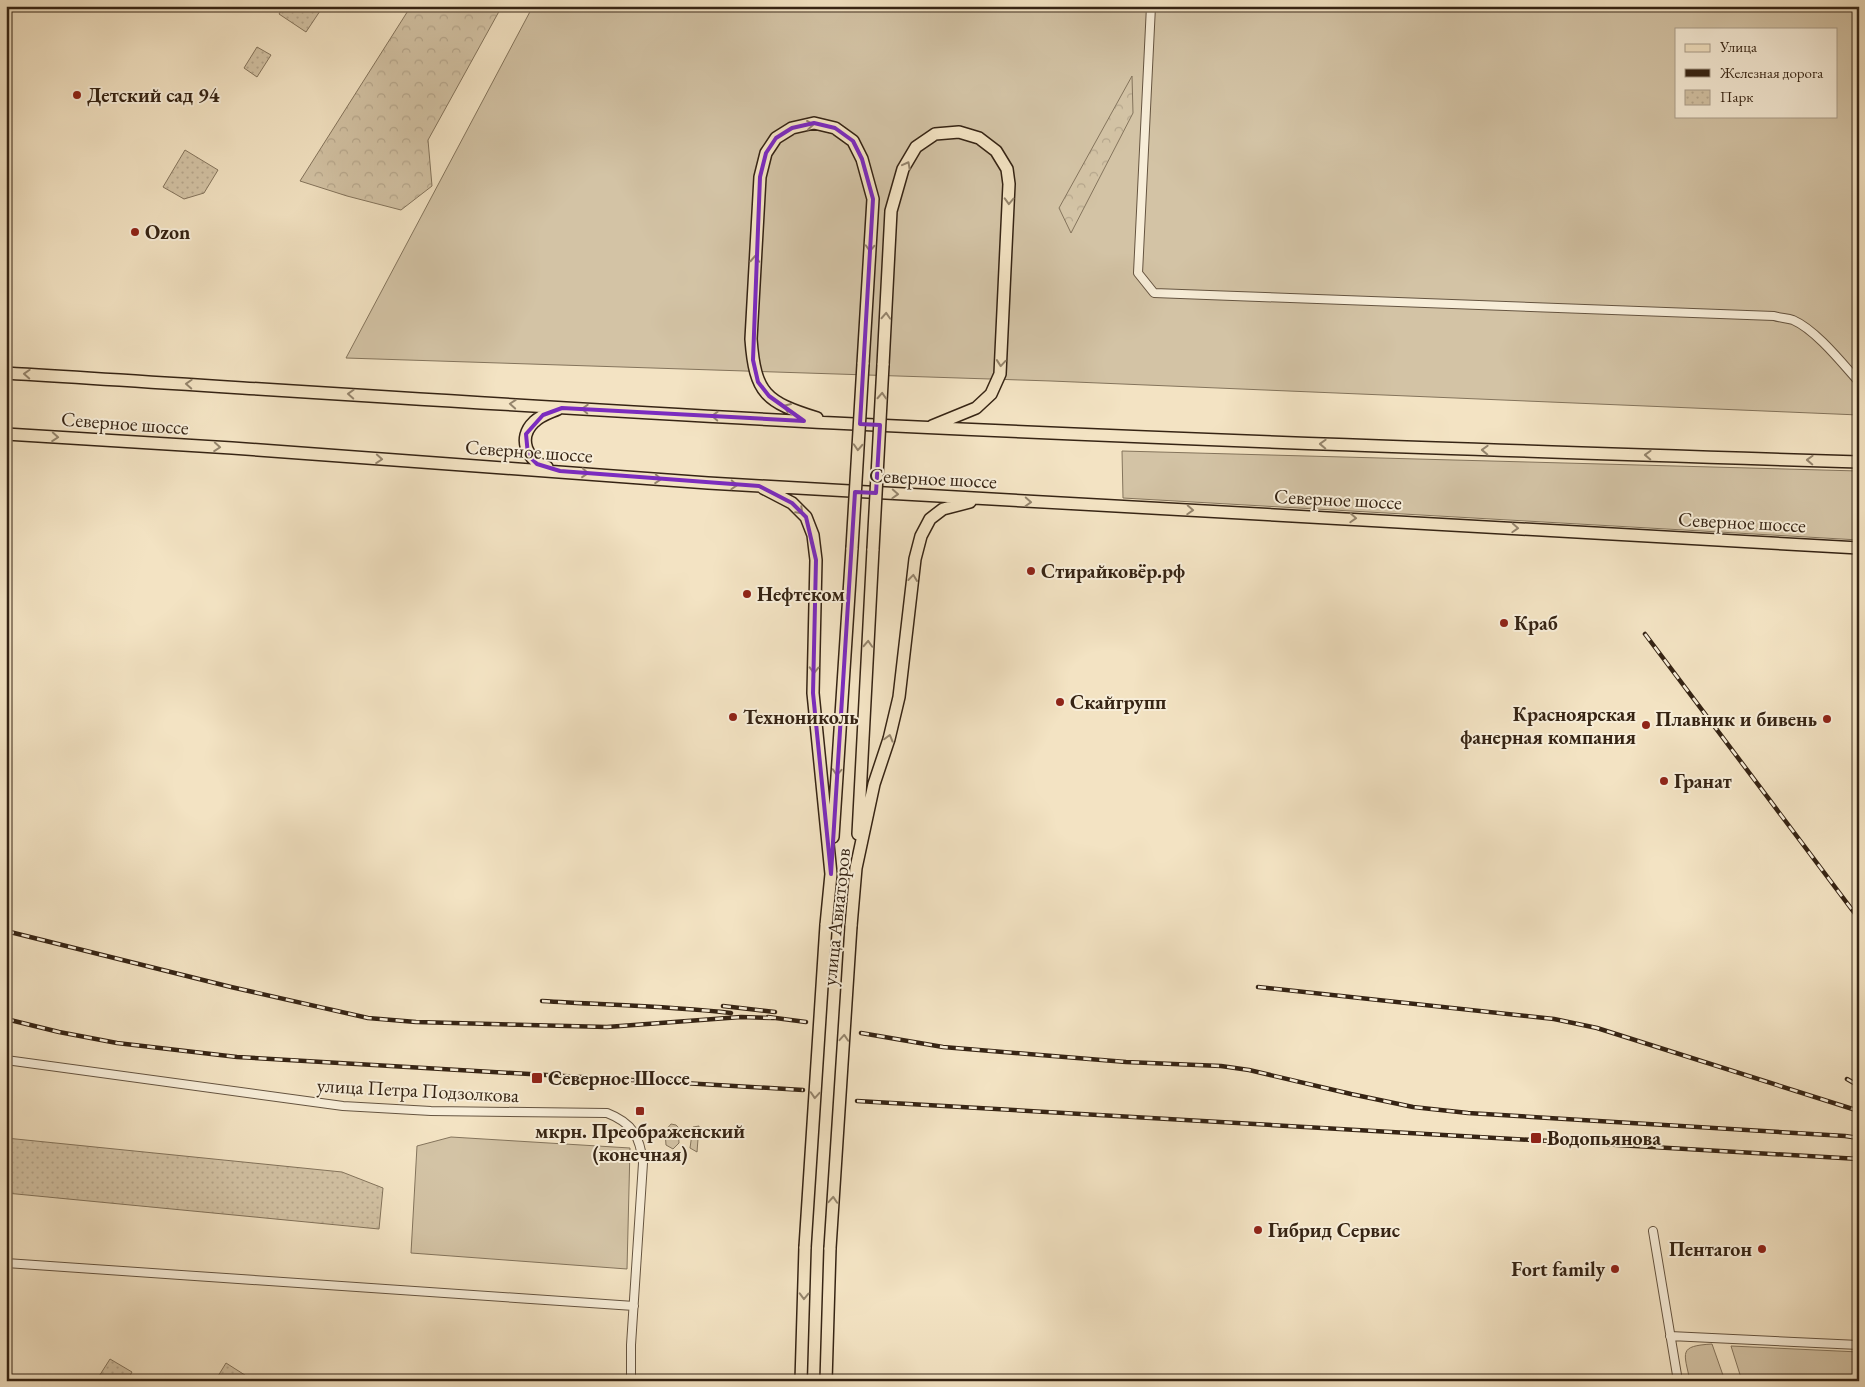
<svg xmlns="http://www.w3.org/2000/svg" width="1865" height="1387" viewBox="0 0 1865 1387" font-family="'EB Garamond',serif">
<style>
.grass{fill:#d3c3a5;stroke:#84745c;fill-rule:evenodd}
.forest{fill:url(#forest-crowns);stroke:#84745c}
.park{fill:url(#park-dots);stroke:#84745c}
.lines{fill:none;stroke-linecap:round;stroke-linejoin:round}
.street-casing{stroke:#655440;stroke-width:10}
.primary-casing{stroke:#362414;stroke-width:14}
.street{stroke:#f7edd8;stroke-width:8}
.primary{stroke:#f3e3c3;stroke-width:11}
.rail-casing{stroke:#362414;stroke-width:4.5}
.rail{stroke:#f7edd8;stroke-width:2.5;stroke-dasharray:8;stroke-linecap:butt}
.primary-bridge-casing{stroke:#362414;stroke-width:14;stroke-linecap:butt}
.primary-bridge{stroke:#f3e3c3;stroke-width:11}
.oneway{stroke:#94846c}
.marked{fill:none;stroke:#7b2cbf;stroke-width:4;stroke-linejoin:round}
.poi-dot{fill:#8f2418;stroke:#f7edd8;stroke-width:2}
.labels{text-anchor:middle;stroke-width:4;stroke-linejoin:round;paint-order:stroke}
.poi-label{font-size:20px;font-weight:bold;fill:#362414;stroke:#f7edd8;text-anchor:start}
.street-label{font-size:20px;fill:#362414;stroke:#f7edd8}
</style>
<defs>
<pattern id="forest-crowns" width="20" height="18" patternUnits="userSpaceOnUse" patternTransform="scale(1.25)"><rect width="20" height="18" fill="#d3c3a5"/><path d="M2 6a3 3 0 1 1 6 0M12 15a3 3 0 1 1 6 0" fill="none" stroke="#b6a78d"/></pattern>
<pattern id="park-dots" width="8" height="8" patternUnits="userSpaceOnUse" patternTransform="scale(1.25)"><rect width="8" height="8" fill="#d3c3a5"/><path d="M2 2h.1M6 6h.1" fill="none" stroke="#b6a78d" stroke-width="1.8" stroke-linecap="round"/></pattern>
</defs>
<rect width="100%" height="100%" fill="#f3e3c3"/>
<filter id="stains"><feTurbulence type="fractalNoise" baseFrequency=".004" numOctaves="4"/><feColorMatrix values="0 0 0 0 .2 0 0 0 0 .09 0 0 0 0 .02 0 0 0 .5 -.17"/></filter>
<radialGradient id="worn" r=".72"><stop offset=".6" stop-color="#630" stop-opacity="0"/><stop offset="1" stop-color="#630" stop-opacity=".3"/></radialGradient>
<path class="grass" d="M533,6H1859V415L1051,381L346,358ZM1676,29H1836V116H1676Z
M1122,451L1859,471V540L1123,498Z
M671,1124L676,1125L678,1127L679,1143L673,1149L666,1145L665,1131Z
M699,1126L697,1152L690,1148L693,1127Z
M451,1137L630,1148L627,1269L411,1253L417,1146Z
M1712,1344L1725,1381H1690C1684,1352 1678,1346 1712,1344Z
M1731,1346L1859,1352V1381H1742Z"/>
<path class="forest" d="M411,6H502L428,140L432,186L401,210L347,196L300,181Z
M1132,76L1133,113L1071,233L1059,208Z"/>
<path class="park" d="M284,6H313L320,11L306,32L279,14Z
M257,47L271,55L257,77L244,68Z
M185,150L218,170L204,193L184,199L163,187Z
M6,1138L342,1172L383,1188L379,1229L6,1193Z
M110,1359L132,1372L127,1381H96Z
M226,1363L248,1377L246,1381H215Z"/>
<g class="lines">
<defs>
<path id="street" d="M1151,6L1138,273L1154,293L1774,316C1780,318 1787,318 1793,320C1816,330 1842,363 1859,382
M6,1060L343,1106L431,1111L607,1113C633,1123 640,1137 643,1163L631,1345V1381
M1653,1231L1678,1381
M6,1263L634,1306
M1670,1336L1859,1345"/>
<path id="primary" d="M883,365L891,211L903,169L916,147L935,134L959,132L979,138L996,151L1007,169L1009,184L1000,374L991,394L976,408L932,426
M6,373C282,390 558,409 834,423C1176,440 1517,451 1859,462
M817,418C766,402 755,394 751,339L760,177L766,153L776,138L792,128L814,123L835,128L853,141L862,159L873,199L863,364
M6,434L232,448L708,483L1859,548
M547,467C527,461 517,438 534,422C541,415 549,413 558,409
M763,488L792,503L806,517L813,535L816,560L813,693L831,874L826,925
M858,834L873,549
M833,837L852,548
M851,926L856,868L874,784L889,739L899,697L915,559L921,536L930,519L943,509L970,502
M801,1381L805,1247
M826,1381L830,1248"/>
</defs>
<use href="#street" class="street-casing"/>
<use href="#primary" class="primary-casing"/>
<use href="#street" class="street"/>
<use href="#primary" class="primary"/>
<defs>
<path id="rail" d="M1645,634L1859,919
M6,931L231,987L368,1018L416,1022L607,1027L741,1017L773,1018
M1258,987L1554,1019L1597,1028L1859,1111
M542,1001C605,1005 668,1006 731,1013
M723,1006L775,1012
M768,1017L806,1022
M6,1019L59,1032L117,1043L237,1057L803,1090
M861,1033L943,1047L1126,1062L1221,1066L1249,1070L1351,1094L1413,1107L1468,1113L1845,1136L1859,1138
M1847,1079L1859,1086
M857,1101L1859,1159"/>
</defs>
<use href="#rail" class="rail-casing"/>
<use href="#rail" class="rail"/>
<defs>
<path id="primary-bridge" d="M852,548L863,364
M873,549L883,365
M805,1247L826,925
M830,1248L851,926"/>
</defs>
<use href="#primary-bridge" class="primary-bridge-casing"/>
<use href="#primary-bridge" class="primary-bridge"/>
</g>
<defs><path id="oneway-chevron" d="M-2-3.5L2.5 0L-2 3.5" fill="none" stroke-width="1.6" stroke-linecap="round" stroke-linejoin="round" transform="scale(1.25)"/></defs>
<g class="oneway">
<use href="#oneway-chevron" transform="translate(810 125) rotate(-6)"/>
<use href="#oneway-chevron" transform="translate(907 165) rotate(-62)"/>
<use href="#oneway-chevron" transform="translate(1009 201) rotate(92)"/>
<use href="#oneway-chevron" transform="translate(870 248) rotate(93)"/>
<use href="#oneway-chevron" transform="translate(755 259) rotate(-87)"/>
<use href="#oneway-chevron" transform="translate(886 316) rotate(-87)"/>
<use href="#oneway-chevron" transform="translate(1001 363) rotate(95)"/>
<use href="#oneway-chevron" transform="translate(27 374) rotate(-177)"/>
<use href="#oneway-chevron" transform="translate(189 384) rotate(-177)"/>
<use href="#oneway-chevron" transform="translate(351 394) rotate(-177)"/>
<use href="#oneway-chevron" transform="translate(882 396) rotate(-87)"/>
<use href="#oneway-chevron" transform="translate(513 404) rotate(-176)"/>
<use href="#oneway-chevron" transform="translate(787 407) rotate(-156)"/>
<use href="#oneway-chevron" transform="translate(585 409) rotate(-177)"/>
<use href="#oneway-chevron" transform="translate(715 416) rotate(-177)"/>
<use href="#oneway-chevron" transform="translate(55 437) rotate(4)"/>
<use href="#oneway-chevron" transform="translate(1323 444) rotate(-178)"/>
<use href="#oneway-chevron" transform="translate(217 447) rotate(4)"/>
<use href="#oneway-chevron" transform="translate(858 447) rotate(93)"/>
<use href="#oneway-chevron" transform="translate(1485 450) rotate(-178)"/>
<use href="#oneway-chevron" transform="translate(1648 455) rotate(-178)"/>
<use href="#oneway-chevron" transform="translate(379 459) rotate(4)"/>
<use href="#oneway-chevron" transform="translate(1810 460) rotate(-178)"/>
<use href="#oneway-chevron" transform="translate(585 473) rotate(5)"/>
<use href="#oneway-chevron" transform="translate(658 479) rotate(4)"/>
<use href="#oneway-chevron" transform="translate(734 485) rotate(3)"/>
<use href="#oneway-chevron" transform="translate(895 494) rotate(3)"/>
<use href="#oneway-chevron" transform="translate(1028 502) rotate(3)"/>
<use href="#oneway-chevron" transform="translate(1190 510) rotate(3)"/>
<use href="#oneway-chevron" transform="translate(800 511) rotate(45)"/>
<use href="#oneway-chevron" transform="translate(1353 518) rotate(3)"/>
<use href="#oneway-chevron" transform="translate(1515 528) rotate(3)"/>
<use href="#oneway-chevron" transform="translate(913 578) rotate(-83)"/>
<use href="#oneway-chevron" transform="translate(868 644) rotate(-87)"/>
<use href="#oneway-chevron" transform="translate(814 670) rotate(91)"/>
<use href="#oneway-chevron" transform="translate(889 738) rotate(-75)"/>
<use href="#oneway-chevron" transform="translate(837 772) rotate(94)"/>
<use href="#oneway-chevron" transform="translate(844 1038) rotate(-86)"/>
<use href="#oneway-chevron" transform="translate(815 1095) rotate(94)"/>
<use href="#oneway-chevron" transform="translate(833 1200) rotate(-86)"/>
<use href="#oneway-chevron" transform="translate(804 1296) rotate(91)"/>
</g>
<path class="marked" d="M814,123L835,128L853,141L862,159L873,199L860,424L880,425L876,493L855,492L831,874L813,693L816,560L806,517L792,503L759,486L560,471L537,464L528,455L526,434L543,415L562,408L804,421L769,396L758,382L753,360L760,177L766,153L776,138L792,128Z"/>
<g class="poi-dot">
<circle cx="77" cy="95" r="5"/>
<circle cx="135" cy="232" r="5"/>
<circle cx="1031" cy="571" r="5"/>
<circle cx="747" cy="594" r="5"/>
<circle cx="1504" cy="623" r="5"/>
<circle cx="1060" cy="702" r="5"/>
<circle cx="733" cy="717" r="5"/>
<circle cx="1827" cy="719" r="5"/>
<circle cx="1646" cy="725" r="5"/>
<circle cx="1664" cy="781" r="5"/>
<rect x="531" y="1072" width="12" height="12" rx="2.5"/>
<rect x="635" y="1106" width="10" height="10" rx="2.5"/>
<rect x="1530" y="1132" width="12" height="12" rx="2.5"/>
<circle cx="1258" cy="1230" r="5"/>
<circle cx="1762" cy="1249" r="5"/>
<circle cx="1615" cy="1269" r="5"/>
</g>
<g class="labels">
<g class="poi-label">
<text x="87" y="102">Детский сад 94</text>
<text x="145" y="239">Ozon</text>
<text x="1041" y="578">Стирайковёр.рф</text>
<text x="757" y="601">Нефтеком</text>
<text x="1514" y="630">Краб</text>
<text x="1070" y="709">Скайгрупп</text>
<text x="1636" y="721" text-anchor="end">Красноярская<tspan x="1636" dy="23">фанерная компания</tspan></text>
<text x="743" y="724">Технониколь</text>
<text x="1817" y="726" text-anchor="end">Плавник и бивень</text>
<text x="1674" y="788">Гранат</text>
<text x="548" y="1085">Северное Шоссе</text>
<text x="640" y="1138" text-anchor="middle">мкрн. Преображенский<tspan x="640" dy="23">(конечная)</tspan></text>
<text x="1547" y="1145">Водопьянова</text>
<text x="1268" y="1237">Гибрид Сервис</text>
<text x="1752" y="1256" text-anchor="end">Пентагон</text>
<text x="1605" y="1276" text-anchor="end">Fort family</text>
</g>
<g class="street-label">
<text transform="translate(125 423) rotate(4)" y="7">Северное шоссе</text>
<text transform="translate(529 451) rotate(4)" y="7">Северное шоссе</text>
<text transform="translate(933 478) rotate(3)" y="7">Северное шоссе</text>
<text transform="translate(1338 499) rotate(3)" y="7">Северное шоссе</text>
<text transform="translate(1742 522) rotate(3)" y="7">Северное шоссе</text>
<text transform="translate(836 917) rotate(-84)" y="7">улица Авиаторов</text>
<text transform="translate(418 1090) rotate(3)" y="7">улица Петра Подзолкова</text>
</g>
</g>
<rect width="1865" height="1387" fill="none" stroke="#f3e3c3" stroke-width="25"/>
<rect x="8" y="8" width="1850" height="1372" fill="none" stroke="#362414" stroke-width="2.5"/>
<rect x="12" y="12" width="1840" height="1362" fill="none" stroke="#362414"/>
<rect x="1675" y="28" width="162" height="90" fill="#f7edd8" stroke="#aa9d8a"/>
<rect x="1685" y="44" width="25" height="8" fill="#f3e3c3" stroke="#aa9d8a"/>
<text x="1720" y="52" font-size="15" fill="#362414">Улица</text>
<rect x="1685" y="69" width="25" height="8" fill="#362414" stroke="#aa9d8a"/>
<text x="1720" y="78" font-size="15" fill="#362414">Железная дорога</text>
<rect x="1685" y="90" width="25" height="15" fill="url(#park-dots)" stroke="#aa9d8a"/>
<text x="1720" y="102" font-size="15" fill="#362414">Парк</text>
<rect width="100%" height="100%" filter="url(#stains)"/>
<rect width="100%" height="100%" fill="url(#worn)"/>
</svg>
